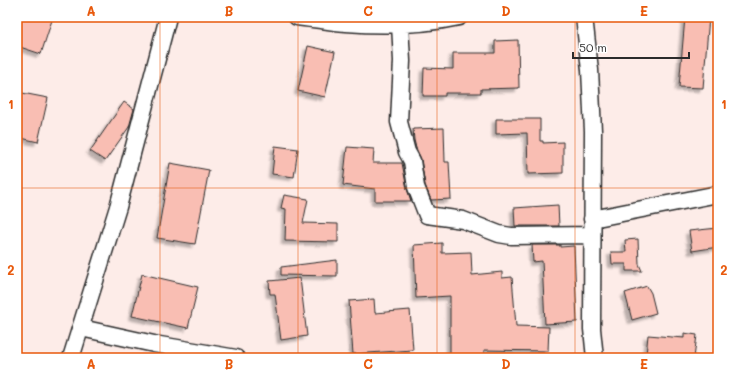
<svg xmlns="http://www.w3.org/2000/svg" width="735" height="375" viewBox="0 0 735 375" font-family="Mali,sans-serif">
<style>
.building{fill:#f9beb3;stroke:#2b2b2b;filter:url(#shadow)}
.lines{fill:none;stroke-linecap:round;stroke-linejoin:round}
.street-casing{stroke:#2b2b2b;stroke-width:19}
.street{stroke:#fff;stroke-width:16}
.grid{fill:none;stroke:#e8590c;stroke-width:1;stroke-opacity:0.55}
.neatline{fill:none;stroke:#e8590c;stroke-width:1.5}
.grid-label{font-size:13px;text-anchor:middle;font-weight:bold;fill:#e8590c}
</style>
<defs>
<filter id="shadow"><feDropShadow dx="-3.5" dy="3.5" stdDeviation="1" flood-color="#0004"/></filter>
</defs>
<rect width="100%" height="100%" fill="#fdece8"/>
<filter id="ink" filterUnits="userSpaceOnUse"><feTurbulence type="fractalNoise" baseFrequency=".025" numOctaves="2"/><feDisplacementMap in="SourceGraphic" scale="8" xChannelSelector="R" yChannelSelector="G"/><feConvolveMatrix kernelMatrix="1 2 1 2 8 2 1 2 1" color-interpolation-filters="sRGB"/></filter>
<g filter="url(#ink)">
<path class="building" d="M17,17H53L41,54L17,46Z
M685,17H709L703,88L679,87Z
M518,40L519,88L481,89V93H445V96H423L424,68L453,69V53H495V41Z
M308,46L335,52L325,97L298,91Z
M17,92L48,98L38,142L17,137Z
M124,102L134,109L129,127L105,161L90,151Z
M496,119H540V141H543V143L563,142V173L528,174L527,133L496,134Z
M444,128L445,162H449L451,199L431,200L425,185L421,159L416,148L414,140L413,129Z
M275,146L298,149L294,177L272,174Z
M347,147L374,149L373,163H402L407,189L411,201H375V189L343,185Z
M170,163L209,170L195,244L157,238Z
M284,195L308,199L303,223L338,224V242L285,241L286,209L281,208Z
M558,205L559,226H515L514,208Z
M718,228V247L692,251L689,231Z
M638,239L639,264L642,271H626V264H612L611,252H626L625,240Z
M442,243V253L471,252L472,275L502,272V278L512,277L516,326L549,327L548,351L484,350V358H450V296L416,298L414,245Z
M532,245H560V247L574,246L577,322L545,324L542,261L533,262Z
M337,260V276L281,275V267Z
M142,274L198,287L188,328L132,316Z
M300,278L307,336L281,340L275,294H270L269,281Z
M647,286L651,293L656,313L632,320L625,293Z
M374,299L375,313L410,310L413,350L353,354L349,301Z
M684,333L697,335L694,358L646,355L648,335L684,338Z"/>
<g class="lines">
<defs>
<path id="street" d="M297,17C314,19 330,22 346,23C383,26 423,25 459,17
M584,17L590,70L593,131L592,329L595,358
M400,24L402,61L399,122L407,152L412,161L416,187L427,215L463,220L499,234L511,236L592,235
M592,219L718,194
M81,328L154,344L236,358
M71,358L118,207L168,17"/>
</defs>
<use href="#street" class="street-casing"/>
<use href="#street" class="street"/>
</g>
</g>
<path class="grid" d="M160,17V358M298,17V358M437,17V358M575,17V358M17,188H718"/>
<rect width="735" height="375" fill="none" stroke="#fff" stroke-width="44"/>
<path d="M573 52v6h116v-6" fill="none" stroke="#2b2b2b" stroke-width="2"/>
<text x="579" y="52" font-size="12" fill="#2b2b2b" stroke="#ffffff" stroke-width="3" paint-order="stroke">50 m</text>
<rect x="22" y="22" width="691" height="331" class="neatline"/>
<g class="grid-label">
<text x="91" y="16">A</text>
<text x="229" y="16">B</text>
<text x="368" y="16">C</text>
<text x="506" y="16">D</text>
<text x="644" y="16">E</text>
<text x="11" y="109">1</text>
<text x="724" y="109">1</text>
<text x="11" y="275">2</text>
<text x="724" y="275">2</text>
<text x="91" y="369">A</text>
<text x="229" y="369">B</text>
<text x="368" y="369">C</text>
<text x="506" y="369">D</text>
<text x="644" y="369">E</text>
</g>
</svg>
